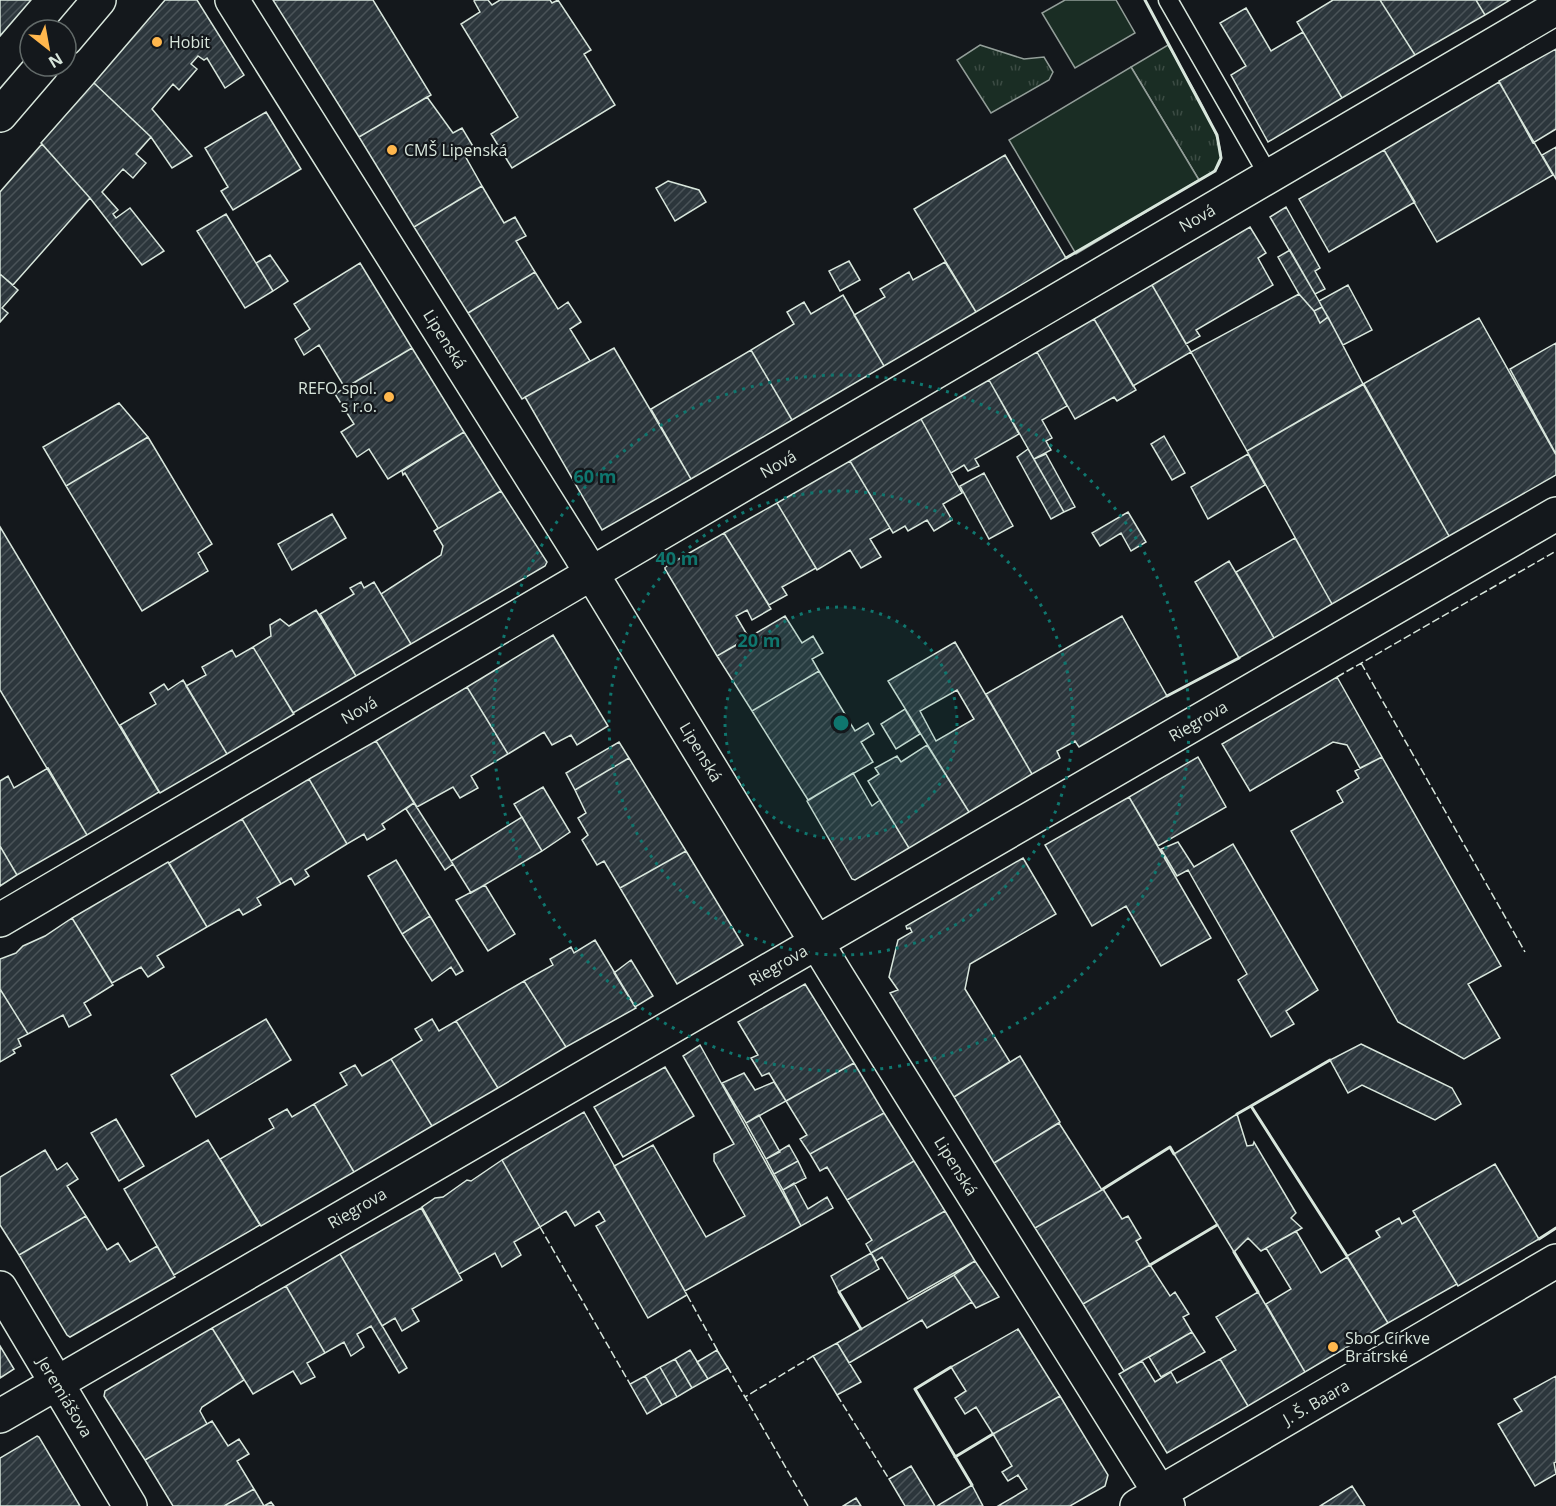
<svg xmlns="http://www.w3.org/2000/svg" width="1556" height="1506" viewBox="0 0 1556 1506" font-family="'Open Sans',sans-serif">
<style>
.park{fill:url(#park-tufts);stroke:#939e99;stroke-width:1.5}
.garden{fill:#1a2d24;stroke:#939e99;stroke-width:1.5}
.building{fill:url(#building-hatch);stroke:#d8e6dc;stroke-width:1.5;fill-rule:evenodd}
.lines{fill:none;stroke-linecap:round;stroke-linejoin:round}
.lane-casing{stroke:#d8e6dc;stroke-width:21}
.street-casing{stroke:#d8e6dc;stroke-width:36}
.secondary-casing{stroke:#d8e6dc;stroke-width:36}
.lane{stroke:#14181c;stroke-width:18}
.street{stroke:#14181c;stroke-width:33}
.secondary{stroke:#14181c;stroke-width:33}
.fence{stroke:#d8e6dc;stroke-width:1.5;stroke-dasharray:8 3;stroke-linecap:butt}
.wall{stroke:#d8e6dc;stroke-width:3}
.ring{fill:none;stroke:#0f766e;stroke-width:3;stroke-dasharray:3 6}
.poi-dot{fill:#ffb74d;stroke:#14181c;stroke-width:2}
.labels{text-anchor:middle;stroke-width:4.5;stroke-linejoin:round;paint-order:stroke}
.poi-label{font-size:16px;fill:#d8e6dc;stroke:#14181c;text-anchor:start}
.street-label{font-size:16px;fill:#d8e6dc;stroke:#14181c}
.centre{fill:#0f766e;stroke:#14181c;stroke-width:3}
.ring-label{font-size:18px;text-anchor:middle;font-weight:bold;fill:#0f766e;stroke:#14181c;stroke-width:4.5;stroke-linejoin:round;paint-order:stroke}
</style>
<defs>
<pattern id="park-tufts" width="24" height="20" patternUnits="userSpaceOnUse" patternTransform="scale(1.5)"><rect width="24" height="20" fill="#1a2d24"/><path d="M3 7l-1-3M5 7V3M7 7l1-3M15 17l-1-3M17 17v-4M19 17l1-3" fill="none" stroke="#3b4b43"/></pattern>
<pattern id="building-hatch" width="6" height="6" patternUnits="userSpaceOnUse" patternTransform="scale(1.5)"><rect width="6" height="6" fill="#2c363c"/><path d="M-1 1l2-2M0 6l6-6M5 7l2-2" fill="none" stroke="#4a5358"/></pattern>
</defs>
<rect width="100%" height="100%" fill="#14181c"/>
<path class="park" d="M980,45L1024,59L1044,57L1053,72L1049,80L991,113L957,60Z
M1168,45C1181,68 1223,134 1221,158C1220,170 1208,175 1199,180L1131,67Z"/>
<path class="garden" d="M1065,0H1116L1135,33L1075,68L1042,13Z
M1131,67L1199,180L1076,254L1009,140Z"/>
<path class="building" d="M0,0H31L0,36Z
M165,0H197L244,75L225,88L207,58L204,60L198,56L191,64L197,69L179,90L173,84L152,109L192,156L172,168L151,137L94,83Z
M273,0H373L431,95L359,137Z
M475,0H488L492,5L500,0H550L552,3L558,0L591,50L584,54L615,105L512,168L491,134L518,117L461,24L480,12L474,1Z
M1333,0H1380L1415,55L1342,98L1297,22Z
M1380,0H1476L1485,15L1415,55Z
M1476,0H1510L1485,15Z
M1246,8L1271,51L1303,32L1342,98L1268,142L1231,75L1246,66L1220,23Z
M1556,49V129L1533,143L1499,81Z
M1499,82L1553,175L1437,242L1384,150Z
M94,83L151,137L136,154L146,163L133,178L123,169L102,192L118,210L113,214L116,218L130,208L164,251L142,265L90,198L41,143Z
M427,97L453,133L462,128L474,148L464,154L482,186L414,227L359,137Z
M266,112L301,169L233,210L221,191L228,187L205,148Z
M42,144L90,198L13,285L0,274V192Z
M1556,147V179L1542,155Z
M1384,150L1415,202L1329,252L1299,199Z
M1005,155L1066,258L976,312L914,209Z
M668,181L699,190L706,202L675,221L656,188Z
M482,186L504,223L515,217L526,236L516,241L535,272L468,313L414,227Z
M1286,207L1320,268L1315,271L1325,289L1315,294L1270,217Z
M226,214L273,291L245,308L197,231Z
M1250,227L1266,253L1258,258L1273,285L1196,330L1200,336L1186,344L1152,285Z
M1290,250L1319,301L1322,307L1314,311L1299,294L1278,257Z
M270,255L288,281L273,291L256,263Z
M849,261L860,280L840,291L829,271Z
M945,262L976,312L884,366L854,315L885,297L880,289L909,272L913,280Z
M360,263L412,348L345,388L319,345L304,355L295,339L310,329L294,304Z
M535,272L558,309L568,302L581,322L570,329L590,361L522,399L468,313Z
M0,274L18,290L2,308L8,313L0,322Z
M1152,285L1191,352L1133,386L1094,319Z
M1348,285L1372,330L1343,345L1319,301Z
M1299,294L1314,311L1320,323L1328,317L1363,384L1247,451L1191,352Z
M843,295L884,366L792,420L751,350L794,324L787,312L804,302L811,314Z
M1322,307L1328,317L1320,323L1314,311Z
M1479,318L1556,455V475L1449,536L1363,384Z
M1094,319L1136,390L1117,401L1114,397L1075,419L1037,352Z
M1556,343V454L1510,369Z
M412,348L464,432L388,479L369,449L357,457L341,432L354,424L335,394Z
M614,348L691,479L602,530L525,397Z
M751,350L792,420L691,479L651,409Z
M1037,352L1067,406L1042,420L1052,438L1046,441L1051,450L1034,459L989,380Z
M989,380L1019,434L975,459L979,466L968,471L964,465L951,473L921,419Z
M1364,384L1449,536L1332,604L1247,451Z
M119,403L148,437L66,486L43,447Z
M921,419L962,493L943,504L952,520L934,531L927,520L908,531L905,526L893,533L850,461Z
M464,432L501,491L434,531L438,528L405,473L403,475L402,471Z
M1164,436L1185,473L1172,480L1151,444Z
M148,437L212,544L198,553L208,571L142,611L66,486Z
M1028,449L1064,512L1051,519L1017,457Z
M1046,454L1075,507L1064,512L1034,459Z
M1248,454L1265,485L1208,519L1191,487Z
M850,461L890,528L870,539L881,557L861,568L850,550L817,570L777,503Z
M984,473L1013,526L989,539L960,486Z
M501,491L547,562L545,566L411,644L381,594L441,555L443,546L434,531Z
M777,503L816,568L782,587L787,595L769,605L724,533Z
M1128,512L1146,542L1131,551L1121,533L1100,546L1092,533Z
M332,514L346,538L292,570L278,544Z
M0,527L159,792L87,835L0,690Z
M724,533L771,609L752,620L747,610L736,616L749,638L717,656L665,569V567Z
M1295,538L1332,604L1274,638L1236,572Z
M1229,561L1274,638L1239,658L1195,582Z
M361,582L364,588L374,582L411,644L356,676L320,614L354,594L350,588Z
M316,610L356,676L293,713L253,647L271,636L270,625L280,619L289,626Z
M785,616L802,643L813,636L823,653L812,659L819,671L752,711L717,656Z
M1122,616L1167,696L1079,747L1075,741L1057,751L1060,758L1032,774L986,694Z
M553,635L608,726L577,745L571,735L552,745L544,732L508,754L467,687Z
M955,642L1032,774L969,812L888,681ZM957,690L974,719L936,741L920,711Z
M253,647L294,714L227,754L186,686L206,675L202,667L232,650L236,657Z
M819,671L855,731L868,723L874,734L861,742L873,762L808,800L752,711Z
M1337,677L1382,757L1360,768L1347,745L1333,742L1250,791L1222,744Z
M183,680L227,754L160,793L120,725L156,704L150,693L164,684L168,690Z
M467,687L508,754L471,776L478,788L460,798L453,787L417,807L376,741Z
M905,709L920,734L896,749L881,724Z
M376,741L414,803L382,824L385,829L367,840L364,834L347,844L309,779Z
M619,742L629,758L575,790L566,773Z
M927,745L969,812L909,848L868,781L879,774L875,768L897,756L901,762Z
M1198,757L1226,807L1158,846L1129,797Z
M1382,757L1501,966L1468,984L1500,1038L1464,1059L1398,1022L1291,831L1343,802L1337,791L1359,778L1355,771Z
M629,758L686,851L620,888L604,861L597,865L582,840L588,835L578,818L586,813L575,790Z
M48,768L87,835L17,875L0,846V781L8,776L14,788Z
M853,773L872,806L880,800L909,848L855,880L852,879L807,801Z
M309,779L347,844L305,870L309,876L295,885L291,878L281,884L242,819Z
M543,787L570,832L542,851L514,804Z
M1129,797L1211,938L1161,966L1126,906L1092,926L1045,845Z
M414,803L453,864L445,870L406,809Z
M522,817L542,851L471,893L451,861Z
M242,819L281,884L257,898L261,905L243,915L239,909L207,927L169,863Z
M1178,842L1194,867L1233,844L1318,990L1286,1011L1294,1024L1271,1037L1238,980L1247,974L1188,870L1177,876L1161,849Z
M0,846L17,875L0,886Z
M686,851L743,945L677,984L620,888Z
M1023,858L1056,914L970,964L965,989L1010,1062L954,1097L890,993L898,990L889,977L898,940L912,932L910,928L907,929L906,926Z
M396,860L430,916L402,934L368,876Z
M168,862L207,927L157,956L164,967L148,977L141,967L112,983L72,918Z
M485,885L515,934L488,951L456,900Z
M430,916L463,971L456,975L451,967L432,981L402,934Z
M72,918L113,985L84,1003L91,1015L69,1027L63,1015L28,1034L0,989V959L16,953L23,946L45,936Z
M595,940L636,1008L566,1047L524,981L553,965L550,959L571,947L574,953Z
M631,960L653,996L635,1007L614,973Z
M524,981L566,1047L498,1088L456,1021Z
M805,984L854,1063L786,1101L769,1073L762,1076L751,1058L758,1055L738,1022Z
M0,989L28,1034L18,1039L21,1046L13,1050L15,1053L0,1062Z
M266,1019L291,1060L196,1117L171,1075Z
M432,1019L439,1031L456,1021L498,1088L432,1126L391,1059L422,1040L415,1029Z
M1361,1044L1452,1088L1461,1104L1435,1120L1362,1085L1348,1093L1330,1060Z
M700,1045L801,1226L685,1291L614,1166L653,1145L706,1237L745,1216L714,1161V1154L734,1144L683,1056Z
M1020,1056L1060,1122L994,1163L954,1097Z
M391,1059L432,1126L354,1172L314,1104L347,1085L340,1073L355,1065L362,1076Z
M854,1063L884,1113L810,1154L800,1139L807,1135L786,1101Z
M665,1067L694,1116L623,1157L594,1107Z
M744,1073L755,1090L774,1082L786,1101L746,1123L722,1083Z
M314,1104L354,1172L261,1226L220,1159L274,1128L269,1119L287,1109L292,1117Z
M584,1112L687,1295L648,1318L596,1226L605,1221L599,1211L575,1226L566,1211L540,1227L502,1160Z
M884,1113L914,1161L847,1200L827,1167L820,1171L810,1154Z
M1237,1114L1247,1146L1253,1145L1254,1142L1296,1213L1291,1218L1302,1228L1261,1251L1248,1238L1234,1252L1174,1154Z
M759,1115L780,1152L766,1159L746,1123Z
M116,1119L144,1166L119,1181L91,1133Z
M1059,1123L1102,1190L1035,1228L994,1163Z
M208,1140L260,1225L174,1275L124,1189Z
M789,1145L798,1161L774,1174L766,1159Z
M45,1150L57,1170L67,1163L78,1179L67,1186L86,1216L19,1255L0,1225V1177Z
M502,1160L540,1227L514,1242L521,1255L502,1267L495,1253L459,1274L422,1207L435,1198L443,1197L467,1180L471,1181Z
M798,1161L806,1178L783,1190L774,1174Z
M914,1161L945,1211L871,1253L866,1244L872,1240L847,1200Z
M1495,1164L1539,1239L1458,1286L1413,1211Z
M794,1183L808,1209L827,1197L833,1208L801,1226L783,1190Z
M1103,1189L1122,1219L1128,1216L1141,1238L1136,1241L1150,1265L1083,1304L1035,1228Z
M421,1208L462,1280L412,1309L419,1321L402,1331L395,1318L382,1326L340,1254Z
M945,1211L975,1261L908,1299L882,1257L876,1261L871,1253Z
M86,1216L107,1250L118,1243L130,1262L157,1246L175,1277L70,1337L67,1335L19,1255Z
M1416,1216L1457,1284L1388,1323L1347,1256L1380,1237L1376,1231L1399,1218L1402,1224Z
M1296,1231L1321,1273L1347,1257L1388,1323L1305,1372L1266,1304L1291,1289L1266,1248Z
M871,1253L879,1269L839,1292L831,1276Z
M340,1254L407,1368L399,1373L371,1326L357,1334L364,1347L351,1356L344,1342L325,1353L286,1286Z
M975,1261L999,1297L976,1308L954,1275Z
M1150,1265L1170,1296L1175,1292L1189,1314L1183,1317L1192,1332L1124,1371L1083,1304Z
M954,1275L972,1302L927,1328L922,1320L849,1363L837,1343Z
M286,1286L325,1353L307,1363L315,1377L301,1384L293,1371L253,1394L212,1328Z
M1258,1292L1305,1372L1248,1406L1220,1359L1236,1350L1216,1317Z
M212,1328L244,1380L202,1407L200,1411L207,1424L145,1460L104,1396L105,1391Z
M1018,1329L1060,1396L993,1434L976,1407L965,1414L955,1398L966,1391L951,1367Z
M1192,1332L1205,1352L1161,1377L1149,1357Z
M837,1343L861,1382L837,1395L813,1356Z
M0,1346L14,1369L0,1378Z
M690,1350L708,1379L692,1388L675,1359Z
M717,1350L728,1368L708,1379L697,1362Z
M675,1359L692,1388L677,1397L660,1367Z
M1220,1359L1248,1406L1167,1453L1119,1374L1142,1361L1155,1382L1171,1372L1177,1383Z
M660,1367L677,1397L662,1405L645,1376Z
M645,1376L662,1405L647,1414L630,1384Z
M1556,1376V1462L1554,1463L1556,1474L1535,1486L1498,1424L1522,1411L1514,1399Z
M1060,1396L1108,1475L1105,1486L1070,1506H998L1027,1489L1018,1475L1008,1481L1002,1472L1012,1466L993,1434Z
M212,1421L228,1446L239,1439L249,1454L237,1461L254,1489L224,1506H173L145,1460Z
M37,1436L39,1437L80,1506H0V1458Z
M911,1466L935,1506H905L889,1479Z
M972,1485L983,1506H937Z
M1352,1486L1365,1506H1320Z
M254,1489L264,1506L271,1502L274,1506H224Z
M856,1498L861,1506H843Z"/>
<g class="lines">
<defs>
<path id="lane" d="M1168,0L1269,176"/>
<path id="street" d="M232,0L578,551L837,976L1168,1506
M0,920L1556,8
M0,1288L130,1506
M0,1416L1556,514
M1137,1506L1556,1261"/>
<path id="secondary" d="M66,39L99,0
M0,115L42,66"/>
</defs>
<use href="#lane" class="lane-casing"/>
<use href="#street" class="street-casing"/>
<use href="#secondary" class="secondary-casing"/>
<use href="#lane" class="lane"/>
<use href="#street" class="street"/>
<use href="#secondary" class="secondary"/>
<path class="fence" d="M1361,663L1525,952
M1337,677L1556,551
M540,1227L630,1384
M687,1295L719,1353
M727,1366L745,1397
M837,1395L889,1479
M808,1506L745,1397L813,1356"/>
<path class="wall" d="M1066,258L1215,171L1221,158L1217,135L1145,0
M1167,696L1239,658
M1251,1106L1330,1060
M1237,1114L1251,1106L1347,1256
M1103,1189L1170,1147L1174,1154
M1539,1239L1556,1228
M1234,1252L1258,1292
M1150,1265L1217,1225
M839,1292L861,1329
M951,1367L915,1389L972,1485
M955,1457L993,1434"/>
</g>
<circle cx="841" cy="723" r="116" fill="#0f766e" fill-opacity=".12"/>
<g class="ring">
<circle cx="841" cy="723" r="116"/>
<circle cx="841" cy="723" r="232"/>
<circle cx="841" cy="723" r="348"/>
</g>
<g class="poi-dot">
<circle cx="157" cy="42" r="6"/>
<circle cx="392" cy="150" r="6"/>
<circle cx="389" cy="397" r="6"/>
<circle cx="1333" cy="1347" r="6"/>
</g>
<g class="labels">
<g class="poi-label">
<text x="169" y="48">Hobit</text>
<text x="404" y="156">CMŠ Lipenská</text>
<text x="377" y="394" text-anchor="end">REFO spol.<tspan x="377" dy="18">s r.o.</tspan></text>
<text x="1345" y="1344">Sbor Církve<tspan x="1345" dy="18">Bratrské</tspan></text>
</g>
<g class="street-label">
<text transform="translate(1197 218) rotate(-30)" y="6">Nová</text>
<text transform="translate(445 339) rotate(58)" y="6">Lipenská</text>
<text transform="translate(778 464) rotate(-30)" y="6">Nová</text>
<text transform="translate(359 710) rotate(-30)" y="6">Nová</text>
<text transform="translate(1198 721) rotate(-30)" y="6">Riegrova</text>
<text transform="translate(701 752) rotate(59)" y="6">Lipenská</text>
<text transform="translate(778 965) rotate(-30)" y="6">Riegrova</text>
<text transform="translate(956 1166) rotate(58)" y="6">Lipenská</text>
<text transform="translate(357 1208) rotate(-30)" y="6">Riegrova</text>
<text transform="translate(65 1397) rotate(59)" y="6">Jeremiášova</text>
<text transform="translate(1316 1402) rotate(-30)" y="6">J. Š. Baara</text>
</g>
</g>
<circle cx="841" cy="723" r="9" class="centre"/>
<g class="ring-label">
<text x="595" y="483">60 m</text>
<text x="677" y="565">40 m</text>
<text x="759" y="647">20 m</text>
</g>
<g transform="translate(48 48) rotate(149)"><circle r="28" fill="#14181c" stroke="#626a69" stroke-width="1.5"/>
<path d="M0-4.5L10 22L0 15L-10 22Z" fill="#ffb74d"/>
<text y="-9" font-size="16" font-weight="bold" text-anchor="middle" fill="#d8e6dc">N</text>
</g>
</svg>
